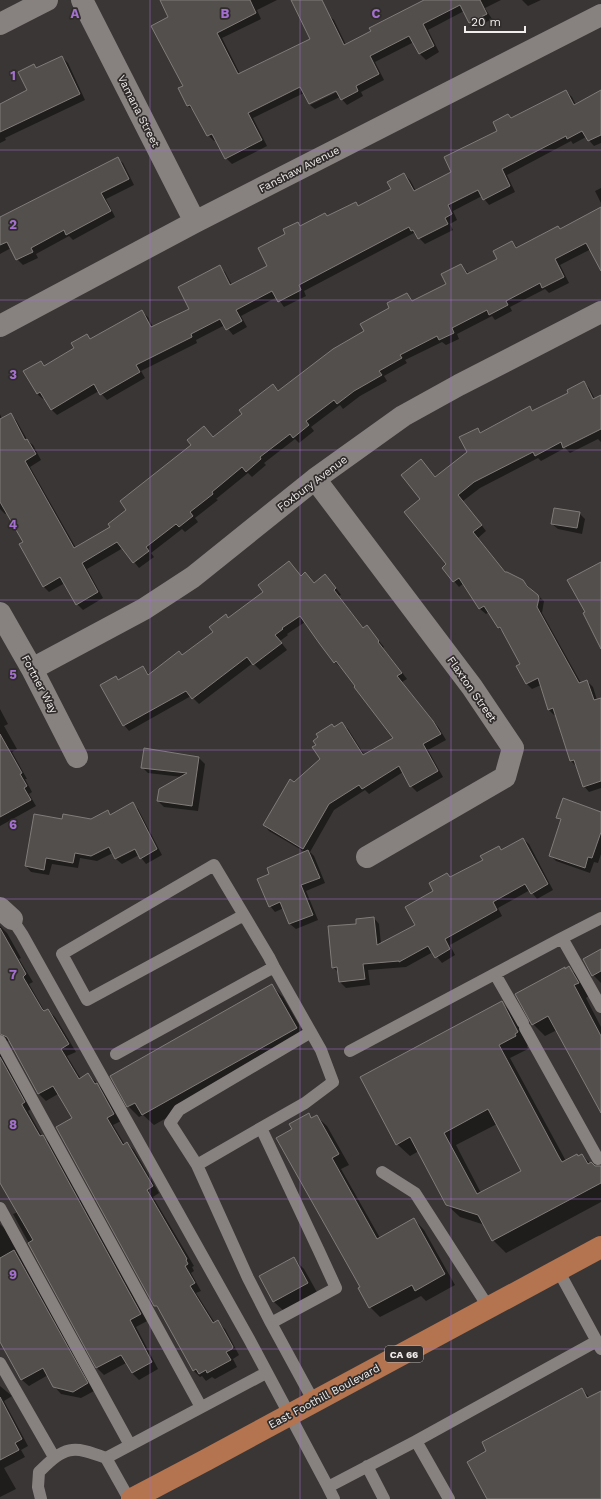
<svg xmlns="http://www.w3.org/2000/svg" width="601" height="1499" viewBox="0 0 601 1499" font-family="'Work Sans',sans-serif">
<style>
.shadow{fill:#0007;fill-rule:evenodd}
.building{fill:#534f4d;stroke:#807c7a;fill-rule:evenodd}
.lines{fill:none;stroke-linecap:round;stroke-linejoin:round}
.service{stroke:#878280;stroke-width:12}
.minor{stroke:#878280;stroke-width:22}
.primary{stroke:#b3744f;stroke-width:22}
.grid{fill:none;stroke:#a470cf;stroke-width:1;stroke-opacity:0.55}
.labels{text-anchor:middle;stroke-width:3.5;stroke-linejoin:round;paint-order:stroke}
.shield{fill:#302c2b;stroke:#b6b3b2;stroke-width:1}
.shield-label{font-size:10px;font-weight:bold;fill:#f0edec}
.street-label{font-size:11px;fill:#f0edec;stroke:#302c2b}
.grid-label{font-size:13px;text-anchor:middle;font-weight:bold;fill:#a470cf;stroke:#302c2b;stroke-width:3.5;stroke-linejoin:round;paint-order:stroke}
</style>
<rect width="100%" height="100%" fill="#3a3635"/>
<path class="shadow" d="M161,0H277L257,10L261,19L222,38L240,74L311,39L291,0H311L334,20L346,45L372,32L424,0H501L485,8L492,19L475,28L470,22L464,11L428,30L439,52L426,60L420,54L414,42L375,62L384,80L361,92L363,96L347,105L340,97L315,109L310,105L341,90L340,88L310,102V104L304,93L253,118L267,146L232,164L226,158L216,140L214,141L208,135L194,111L188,106L169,17Z
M522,0H541L528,6Z
M62,57L68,63L85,100L5,138L6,140L0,143V105L28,90L34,65L37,69Z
M566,91L572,97L576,105L601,91V143L594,146L586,137L573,144L571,141L507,175L515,192L489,205L482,196L453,211L457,220L450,224L453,230L425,244L414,233L304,291L306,296L284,307L277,297L241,316L247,327L233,335L225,325L196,340L197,343L141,371L145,378L107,400L99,391L57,415L51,409L45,398L43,399L37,394L41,362L45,366L75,348L87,335L91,340L142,312L148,317L153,327L191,309L219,266L225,272L232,285L268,267L286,234L298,223L302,227L325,214L328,217L355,203L359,207L392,189L404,174L410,180L416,191L453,172L499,131L508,115L512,119Z
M117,158L123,163L134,185L106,199L115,217L73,240L69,236L36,254L38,258L23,265L17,259L11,248L0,254V218Z
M601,188V203L595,191Z
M601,208V265L591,249L560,265L569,283L549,293L545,289L510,307L512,311L495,320L492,316L457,334L459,339L446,345L442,342L405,360L407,363L384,376L387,381L360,396L343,409L340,405L311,427L314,431L299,443L295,439L264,463L266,465L252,477L248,473L216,499L218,500L195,518L198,522L185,532L182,529L151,553L154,557L139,568L123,548L87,569L103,598L83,610L77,604L65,583L49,592L43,586L25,542L8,513L5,514L0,509V414L2,419L10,414L16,420L28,441L33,445L41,460L30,467L76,548L111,528L214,438L244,414L273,385L279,391L366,331L407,294L414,302L447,284L461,265L469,274L498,260L512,242L518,248L560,230Z
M584,382L589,388L595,399L601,396V442L598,439L570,453L565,448L541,461L538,458L480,488L463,501L486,531L478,538L506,573L522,580L544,601L542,613L581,683L587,681L593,687L597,700L601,699V788L589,792L584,786L576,766L570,760L556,715H554L549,710L541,685L532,689L527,684L517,666L522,664L504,633L499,628L489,612L486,614L480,609L464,583L459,587L443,568L447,564L422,499L421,460L436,478L468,453L477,429L481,433L530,407L533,411L569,393Z
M579,513L585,519L582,534L558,529L552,524Z
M289,562L301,576L305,573L314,584L325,576L331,581L341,595L339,596L364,629L367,626L384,647L383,648L407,679L402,682L439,728L446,740L428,750L443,777L417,792L411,786L403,772L369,794L365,790L334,810L310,852L314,856L325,883L306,891L318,920L296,929L290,924L284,908L275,912L270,906V874L305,852L269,831L264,825L294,783L321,759L335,728L342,724L348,729L365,756L395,739L342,667L341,668L335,662L305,622L287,634L288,635L280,641L287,650L260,670L253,663L199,704L191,696L129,731L124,725L116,678L119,681L143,668L150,675L183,656L215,632L226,616L229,619L265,592Z
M0,709L8,724L4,726L17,749L12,752L27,779H25L32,792L29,794L36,806L0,826Z
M199,758L205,764L198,811L164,807L158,801L182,777L148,773L142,767Z
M133,804L138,809L162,855L146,864L139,855L122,864L116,859L113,853L97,861L80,858L78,868L52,864L49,875L31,872L26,866L63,820H91L108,811L111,815Z
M601,813V854L598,863L594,862L590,873L556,861L550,855L561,821L558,817Z
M523,839L529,844L553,890L537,899L530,890L498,908L502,916L450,945L455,955L442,963L433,952L406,967L368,970L370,985L346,988L340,982L339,973L333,967L357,925L374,918L379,924L381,944L416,925L434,892L451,878L484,860L498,847L502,851Z
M0,926L7,933L21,958L19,959L33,982L29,984L45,1012L48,1010L55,1017L76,1052L67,1056L81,1079L88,1075L95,1081L104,1091L121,1121L113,1125L125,1145L127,1143L134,1150L159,1193L153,1197L194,1266L192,1267L194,1271L191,1273L201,1291L196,1293L215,1323L218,1322L225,1329L239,1355L233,1359L237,1367L215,1379L212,1377L206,1381L202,1376L200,1377L193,1370L162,1312L155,1305L73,1119L58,1094L46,1101L39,1094L10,1041H4L0,1045Z
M601,950V983L593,975Z
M569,968L582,980L590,995L586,998L601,1027V1111L557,1030L545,1036L533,1024L565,970Z
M272,986L283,997L307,1039L154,1125L143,1115L139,1117L128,1106Z
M502,1003L514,1015L530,1044L527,1046L528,1049L510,1058L566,1161L577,1155L579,1157L582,1155L594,1167L598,1168L601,1166V1202L506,1253L493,1240L485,1225L460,1217L447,1205L419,1151L410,1156L397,1144ZM497,1124L522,1171L481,1193L456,1145Z
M0,1052L31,1109L28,1111L29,1113L42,1136L50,1143L147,1321L136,1327L158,1369L139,1380L132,1373L126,1363L104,1375L97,1368L13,1214L18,1212L0,1170Z
M308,1115L312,1119L316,1116L327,1126L349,1165L341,1169L380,1238L414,1219L424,1230L455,1285L426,1301L421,1296L380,1317L370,1307L293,1130Z
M0,1224L5,1229L94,1391L81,1398L61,1394L54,1386L48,1375L29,1386L22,1380L0,1340Z
M293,1258L304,1269L318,1294L285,1312L274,1302L260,1277Z
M0,1386L12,1396L4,1401L28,1446L21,1450L25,1457L4,1468L16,1489L0,1497Z
M582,1389L590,1398L601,1392V1499H488V1452Z"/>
<path class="building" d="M160,0H250L256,13L217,33L238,74L310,39L291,0H322L344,45L371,31L369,28L424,0H480L487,14L469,23L460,5L423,24L434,46L419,54L409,36L370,56L379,74L356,86L358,91L341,100L336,91L309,104L300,87L248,113L262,140L225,159L212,134L207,136L190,105L187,106L178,88L183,86L151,26L168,17Z
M62,56L80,94L0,132V104L27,90L18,72L34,64L36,68Z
M566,90L574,105L601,90V135L588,141L582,131L567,139L566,136L502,169L510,186L483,200L478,190L448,205L452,214L445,218L448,224L418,239L413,230L411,231L409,227L299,285L301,290L278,302L272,291L236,310L242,321L226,330L220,319L191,334L192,337L136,365L140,372L100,395L94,384L51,410L40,392L37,394L23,371L41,361L44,366L74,348L71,343L87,334L90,339L142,310L151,327L189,309L178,287L220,265L230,285L267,266L258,248L285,234L283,229L298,222L300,226L325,213L327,216L356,202L358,206L391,189L387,182L404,173L414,191L451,172L444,157L497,131L493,122L508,114L511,118Z
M118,157L129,179L101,193L111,211L66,235L64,230L31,248L33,252L16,260L7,242L0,245V217Z
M601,207V271L586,243L555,259L564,277L542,288L540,283L506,301L508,305L489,315L487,310L452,328L454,333L439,340L437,336L400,355L402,358L379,371L382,375L354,391L337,404L334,400L306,421L309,425L293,438L290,434L260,457L261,459L246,472L242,467L212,492L213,494L190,512L193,516L179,527L176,524L146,547L149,551L133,563L117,542L82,563L98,592L76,605L60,577L43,587L19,544L23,542L0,502V419L11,413L25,440L27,439L36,454L25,461L74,548L110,527L108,524L126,510L120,501L191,445L187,440L204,426L213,437L242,414L239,410L273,384L278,391L333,349L364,331L360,324L389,308L387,303L407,293L412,301L446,284L441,274L461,264L467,274L497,259L493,251L512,241L516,248L558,226L560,229Z
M584,381L593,399L601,395V429L563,448L561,442L535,456L533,452L474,482L458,495L482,525L473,532L505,572H507L523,580L527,586L538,595L539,598L537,607L579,683L587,680L594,700L601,698V781L583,787L574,760L570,761L553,708L548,710L538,678L526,684L516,666L520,664L500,627L498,628L484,606L479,609L459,578L453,582L442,568L446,564L404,512L420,499L401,475L421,459L435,477L467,452L459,437L478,428L480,433L530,406L532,411L568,393L567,390Z
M554,508L580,512L577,528L551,524Z
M289,561L301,576L305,572L314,583L325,574L336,588L334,590L363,628L367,625L379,641L378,642L402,673L397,676L433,721L441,734L423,744L438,771L410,787L399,766L362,789L359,785L329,804L303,849L263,825L290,779L294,782L320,759L312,747L316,745L313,741L318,737L316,734L332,724L334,727L342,722L363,755L393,738L354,687L355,686L336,661L334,663L319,643L300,616L282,628L283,629L275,635L282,643L253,665L247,657L192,699L186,691L123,726L100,685L116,676L118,680L143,666L148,675L179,651L182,655L213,632L209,627L226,614L228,618L263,592L258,585Z
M601,562V649L583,613L585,612L567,580Z
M0,734L22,773L20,774L27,786L24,788L31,800L0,817Z
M144,748L199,757L192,806L157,801L159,789L187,773L141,768Z
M563,798L601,812V832L592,858L588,857L585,868L549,856L561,819L556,818Z
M133,802L157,849L140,859L135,849L115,859L109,847L91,856L75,853L73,863L46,858L44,870L25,866L34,814L62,819L63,814L91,819L108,810L110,815Z
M523,838L548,884L531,894L525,884L493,902L497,910L445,939L450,949L435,958L428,946L399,962V961L363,964L365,979L339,982L337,967L332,968L328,926L356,924V919L374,917L377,945L415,925L405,907L433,891L429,883L447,873L450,877L483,860L480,856L499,846L501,850Z
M308,850L320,878L301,885L313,915L289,924L280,902L269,907L257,879L269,874L267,868Z
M0,928L26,974L23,977L42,1009L44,1011L48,1009L69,1044L61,1049L79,1079L88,1073L95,1084L97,1083L114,1114L107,1118L123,1145L127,1142L153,1186L147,1190L187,1259L186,1260L188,1264L185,1266L195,1283L190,1286L213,1323L218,1320L233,1347L232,1349L226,1352L231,1360L207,1373L206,1370L199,1374L196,1369L193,1371L157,1306H154L56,1127L72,1118L53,1086L38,1094L7,1037L0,1034Z
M601,949V971L592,976L583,959Z
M569,966L579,983L574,985L601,1036V1113L548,1016L532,1025L515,994L565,967V969Z
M272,984L297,1028L142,1115L135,1103L127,1107L110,1076Z
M502,1001L518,1032L515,1034L516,1036L499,1045L559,1157L562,1162L577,1154L578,1156L582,1154L588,1164L591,1162L595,1166H601V1183L492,1241L478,1215L446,1205L410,1137L396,1145L360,1077ZM488,1109L521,1171L477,1194L444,1133Z
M0,1057L25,1102L22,1104V1105L40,1136L43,1135L141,1314L130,1320L152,1362L132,1373L121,1355L96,1368L28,1243L33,1240L0,1183Z
M309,1113L311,1118L317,1115L339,1154L332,1158L377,1239L414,1218L445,1274L415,1291L412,1285L369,1308L358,1288L360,1287L276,1138L292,1129L289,1124Z
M14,1250L88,1383L73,1392L53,1387L43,1368L21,1380L0,1342V1258Z
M294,1257L308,1283L273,1302L259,1276Z
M582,1388L587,1398L601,1391V1499H487L467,1462L486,1451L482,1442Z
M0,1397L22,1439L15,1443L19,1450L0,1460Z"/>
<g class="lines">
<path class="service" d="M244,915L87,1000L62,954L214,865L269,957L274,967L321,1050L333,1082L305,1103L261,1128
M601,918L562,938L601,1007
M12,919L22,934L249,1339L328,1487
M495,974L523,1023
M525,1028L598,1159
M0,1041L201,1407
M350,1051L562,938
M116,1054L274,967
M197,1165L170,1123L179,1110L311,1032
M382,1172L415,1193L489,1308
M0,1208L130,1445
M558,1270L601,1349
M271,1323L248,1278L197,1165L261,1128L319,1251L336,1288L271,1323L314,1402
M0,1363L54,1457
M416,1441L597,1341
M106,1458L266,1373
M367,1466L384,1499
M41,1499L38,1487L39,1472C65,1446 72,1445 106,1458L129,1499
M334,1499L328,1487L416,1441L449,1499"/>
<path class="minor" d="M82,0L195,222
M0,24L47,0
M0,326L195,222L601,15
M315,479L472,687L513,748L505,777L367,857
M0,613L32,669L77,757
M32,669L144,609L193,577L315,479L403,416L459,385L601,312
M0,908L12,919"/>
<path class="primary" d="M132,1499L206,1460L601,1247"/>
</g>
<path class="grid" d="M150,0V1499M300,0V1499M451,0V1499M0,150H601M0,300H601M0,450H601M0,600H601M0,750H601M0,899H601M0,1049H601M0,1199H601M0,1349H601"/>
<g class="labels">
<rect class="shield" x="385" y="1346" width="38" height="16" rx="3"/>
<g class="shield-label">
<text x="404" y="1358">CA 66</text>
</g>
<g class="street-label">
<text transform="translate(139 111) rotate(63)" y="4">Vamana Street</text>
<text transform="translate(299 169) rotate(-27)" y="4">Fanshaw Avenue</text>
<text transform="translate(312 483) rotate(-37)" y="4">Foxbury Avenue</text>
<text transform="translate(40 684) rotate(62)" y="4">Fortner Way</text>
<text transform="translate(472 689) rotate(55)" y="4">Flaxton Street</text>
<text transform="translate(324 1396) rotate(-28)" y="4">East Foothill Boulevard</text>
</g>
</g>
<g class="grid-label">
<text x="75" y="18">A</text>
<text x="225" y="18">B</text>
<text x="376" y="18">C</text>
<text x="13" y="80">1</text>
<text x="13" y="229">2</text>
<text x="13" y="379">3</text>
<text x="13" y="529">4</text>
<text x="13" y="679">5</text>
<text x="13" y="829">6</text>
<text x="13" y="979">7</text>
<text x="13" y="1129">8</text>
<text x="13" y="1279">9</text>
</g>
<path d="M465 26v6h60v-6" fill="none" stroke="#f0edec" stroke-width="2"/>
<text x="471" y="26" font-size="12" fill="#f0edec" stroke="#302c2b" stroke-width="3" paint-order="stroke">20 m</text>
</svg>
